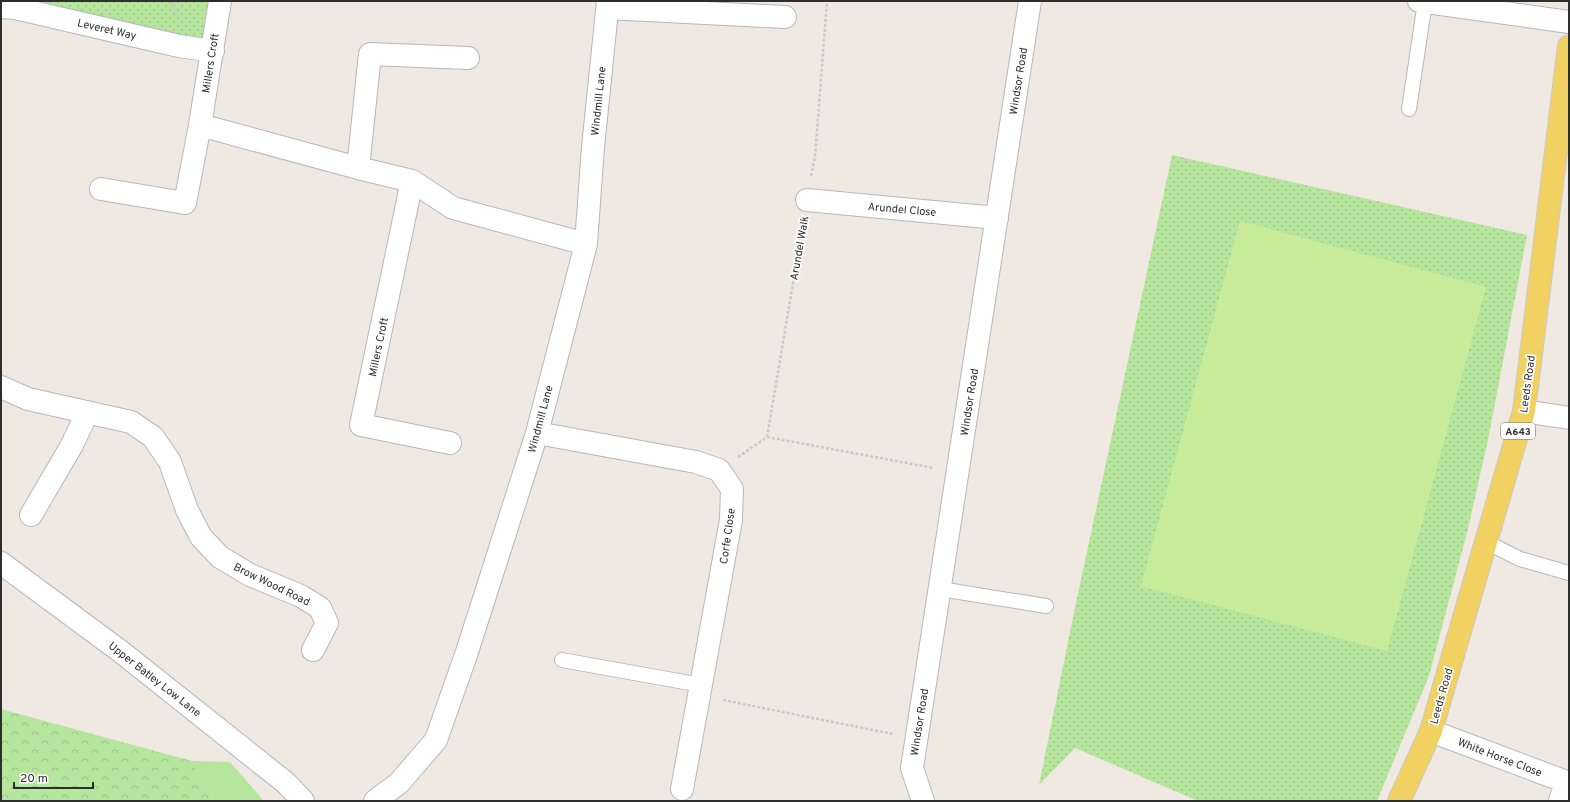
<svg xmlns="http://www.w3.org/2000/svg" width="1570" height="802" viewBox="0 0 1570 802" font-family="Overpass,sans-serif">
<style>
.grass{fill:#b6e59e}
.forest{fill:url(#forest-crowns)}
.park{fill:url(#park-dots)}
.pitch{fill:#c9ec9a}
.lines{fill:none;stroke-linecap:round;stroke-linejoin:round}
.lane-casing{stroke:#b4b7c1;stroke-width:16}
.street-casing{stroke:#b4b7c1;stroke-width:24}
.secondary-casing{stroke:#b4b7c1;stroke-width:24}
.primary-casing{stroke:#c9c9c9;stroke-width:24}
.path{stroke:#c9c9c9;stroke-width:2.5;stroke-dasharray:3 2;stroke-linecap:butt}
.lane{stroke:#fff;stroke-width:14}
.street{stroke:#fff;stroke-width:22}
.secondary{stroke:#fff;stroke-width:22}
.primary{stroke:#f2d163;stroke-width:22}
.labels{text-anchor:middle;stroke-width:3.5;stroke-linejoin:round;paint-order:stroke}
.shield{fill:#fff;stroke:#6d6d6d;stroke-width:1}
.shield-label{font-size:10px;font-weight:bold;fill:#2e2e2e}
.street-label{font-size:11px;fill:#2e2e2e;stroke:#fff}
</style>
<defs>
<pattern id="forest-crowns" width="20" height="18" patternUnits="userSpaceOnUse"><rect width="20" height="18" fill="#b6e59e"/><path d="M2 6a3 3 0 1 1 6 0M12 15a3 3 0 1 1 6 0" fill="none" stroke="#9dc588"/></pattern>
<pattern id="park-dots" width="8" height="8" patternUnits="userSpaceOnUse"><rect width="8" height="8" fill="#b6e59e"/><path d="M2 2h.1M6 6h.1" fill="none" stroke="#9dc588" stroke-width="1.8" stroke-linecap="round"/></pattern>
</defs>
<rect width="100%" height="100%" fill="#efe9e1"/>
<path class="grass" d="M192,761L230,762L264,801H215Z"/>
<path class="forest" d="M1,709L192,761L215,801H1Z"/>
<path class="park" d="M1,1H212L207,40Z
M1172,155L1527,235L1489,435L1468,529L1429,676L1377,801H1198L1075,748L1039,785L1073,617Z"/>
<path class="pitch" d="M1240,221L1486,287L1387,651L1141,586Z"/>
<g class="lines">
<defs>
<path id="lane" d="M1409,109L1425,2
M1486,542L1520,559L1569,573
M940,589L1046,606
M562,660L701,685"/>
<path id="street" d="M1419,1L1569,22
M1,7L15,8L179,46L213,51
M607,8L785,17
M200,125L358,168L412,181L453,208L586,244
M358,168L370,54L468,58
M412,181L361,425L450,443
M101,189L185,203L200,125L220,1
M807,200L997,218
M1,387L28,399L131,422L153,437L170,462L187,510L201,537L220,557L250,575L301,596L320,608L327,623L313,650
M1524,411L1569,418
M537,433L696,462L719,470L732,489L731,520L682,789
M31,515L72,445L87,413
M1431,731L1569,783
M375,801L399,783L436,740L467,652L537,433L586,244L593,147L608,1
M923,801L912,768L1030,1
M1560,801L1566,782"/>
<path id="secondary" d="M1,563L120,651L286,783L303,801"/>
<path id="primary" d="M1399,801L1431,731L1524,411L1569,46"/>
</defs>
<use href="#lane" class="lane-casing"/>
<use href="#street" class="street-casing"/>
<use href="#secondary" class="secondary-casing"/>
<use href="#primary" class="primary-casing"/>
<path class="path" d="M172,1L178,20
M811,176L815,157L827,1
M767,437L934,468
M738,457L767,437L803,224
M723,700L893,734"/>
<use href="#lane" class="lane"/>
<use href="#street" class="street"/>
<use href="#secondary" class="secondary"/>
<use href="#primary" class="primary"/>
</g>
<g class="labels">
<rect class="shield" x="1501" y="423" width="34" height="16" rx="3"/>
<g class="shield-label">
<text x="1518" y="435">A643</text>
</g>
<g class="street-label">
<text transform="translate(107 29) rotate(13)" y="4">Leveret Way</text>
<text transform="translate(210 63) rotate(-81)" y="4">Millers Croft</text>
<text transform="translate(1018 81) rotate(-81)" y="4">Windsor Road</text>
<text transform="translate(598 101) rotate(-84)" y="4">Windmill Lane</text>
<text transform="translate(902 209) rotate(5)" y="4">Arundel Close</text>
<text transform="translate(799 248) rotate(-80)" y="4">Arundel Walk</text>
<text transform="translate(378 347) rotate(-78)" y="4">Millers Croft</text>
<text transform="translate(1527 384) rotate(-82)" y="4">Leeds Road</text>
<text transform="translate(969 402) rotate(-81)" y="4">Windsor Road</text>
<text transform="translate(540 419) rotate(-75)" y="4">Windmill Lane</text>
<text transform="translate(727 536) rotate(-82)" y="4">Corfe Close</text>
<text transform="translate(272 584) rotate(26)" y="4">Brow Wood Road</text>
<text transform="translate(155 679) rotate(38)" y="4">Upper Batley Low Lane</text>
<text transform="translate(1441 696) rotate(-74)" y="4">Leeds Road</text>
<text transform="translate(919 722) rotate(-81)" y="4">Windsor Road</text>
<text transform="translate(1500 757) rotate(21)" y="4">White Horse Close</text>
</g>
</g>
<rect width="1570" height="802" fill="none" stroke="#2e2e2e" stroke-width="4"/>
<path d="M14 782v6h79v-6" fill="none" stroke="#2e2e2e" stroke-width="2"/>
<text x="20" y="782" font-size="12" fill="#2e2e2e" stroke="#ffffff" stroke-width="3" paint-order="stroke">20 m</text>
</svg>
